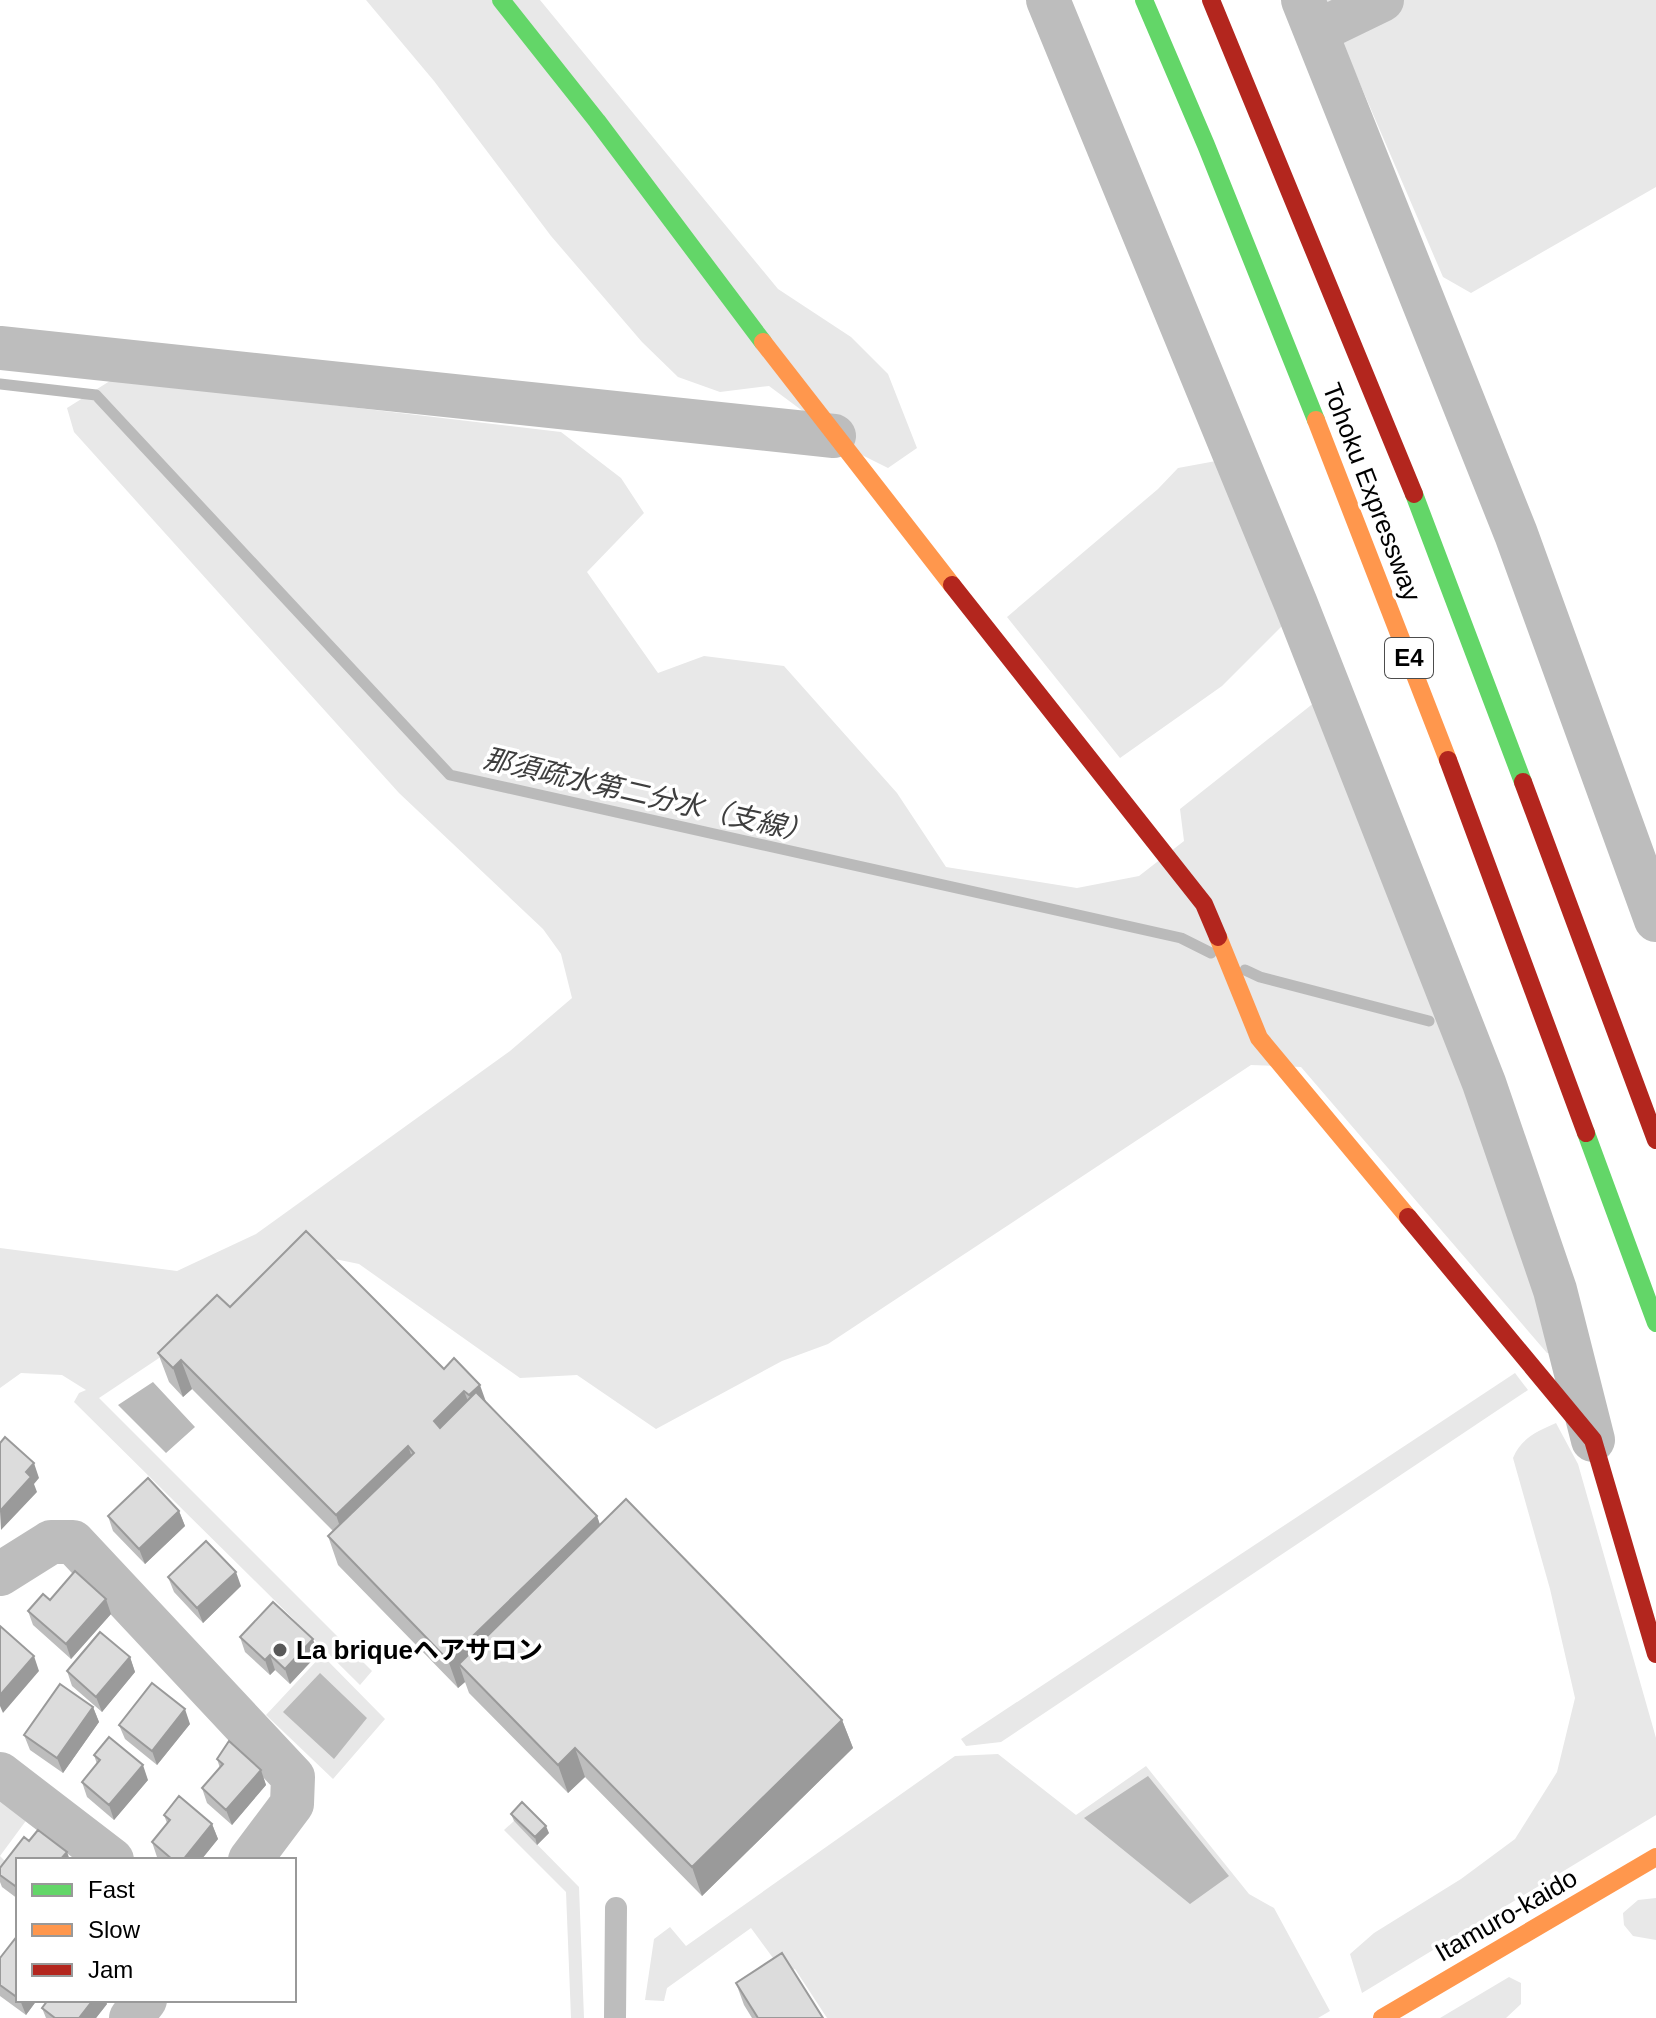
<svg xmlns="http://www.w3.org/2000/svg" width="1656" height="2018" viewBox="0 0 1656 2018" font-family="Arial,'Noto Sans JP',sans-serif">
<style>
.green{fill:#e8e8e8}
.water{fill:#bababa}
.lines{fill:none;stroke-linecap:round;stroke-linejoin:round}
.stream{stroke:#bababa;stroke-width:11}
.lane{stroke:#bdbdbd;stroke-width:22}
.street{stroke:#bdbdbd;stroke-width:44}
.fast{stroke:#63d668;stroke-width:18}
.slow{stroke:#ff974d;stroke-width:18}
.jam{stroke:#b3261e;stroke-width:18}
.wall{fill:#bdbdbd}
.shaded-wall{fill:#9a9a9a}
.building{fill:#dcdcdc;stroke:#9a9a9a;stroke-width:2}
.poi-dot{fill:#595959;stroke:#fff;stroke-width:3}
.labels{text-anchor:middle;stroke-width:7;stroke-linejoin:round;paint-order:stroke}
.shield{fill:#fff;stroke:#4c4c4c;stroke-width:2}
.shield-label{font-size:24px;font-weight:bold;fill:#000}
.street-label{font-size:26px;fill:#000;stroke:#fff}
.poi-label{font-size:26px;font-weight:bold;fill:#000;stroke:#fff;text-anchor:start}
.water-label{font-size:28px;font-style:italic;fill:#3e3e3e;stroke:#fff}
</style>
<rect width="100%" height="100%" fill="#fff"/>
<path class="green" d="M366,0H540L778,289L851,337L888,374L917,448L888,468L862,455L769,386L720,392L678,377L642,342L551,236L434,81Z
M1324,0H1656V187L1471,293L1443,277Z
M113,379L561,432L621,478L644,513L587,572L658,673L704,656L784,666L897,793L946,867L1077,888L1139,876L1184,841L1180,809L1315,702H1333L1561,1352L1547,1353L1301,1067L1251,1065L828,1344L782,1361L656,1429L577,1375L520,1378L359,1264L330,1258L305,1261L99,1398L372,1671L360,1685L74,1402L79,1393L86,1390L62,1375L21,1373L0,1388V1248L177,1271L256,1234L510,1051L572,998L561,954L543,929L399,793L74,432L67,408Z
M1216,461L1293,615L1222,686L1120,758L1007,617L1158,489L1178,468Z
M1515,1373L1528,1390L1001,1742L966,1746L961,1739Z
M1556,1423L1578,1464L1656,1738V1815L1362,1993L1350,1954L1374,1933L1461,1879L1515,1839L1557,1772L1575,1698L1550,1589L1513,1458C1521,1438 1538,1431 1556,1423Z
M322,1655L385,1719L333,1779L266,1715Z
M998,1754L1076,1815L1146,1766L1249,1894L1274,1908L1330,2011L1318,2018H827L795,1969L784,1973L751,1928L667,1988L664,2001L645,2000L654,1939L670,1927L686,1946L955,1756Z
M0,1797L28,1818L0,1856L11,1867L0,1882Z
M514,1821L579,1887L584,2018H571L566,1892L504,1830Z
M1656,1898V1940L1633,1936L1624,1925L1623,1913L1638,1900Z
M1509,1977L1521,1983V2004L1506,2018H1440Z"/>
<path class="water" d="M153,1382L195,1427L166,1453L118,1405Z
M320,1673L367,1718L334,1759L283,1712Z
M1148,1776L1229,1876L1190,1904L1084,1818Z"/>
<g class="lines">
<path class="stream" d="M0,384L96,395L450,775L1181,938L1211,953
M1245,970L1260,977L1429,1021"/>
<path class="lane" d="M615,2018L616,1908"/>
<path class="street" d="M1048,0L1296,604L1484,1083L1555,1290L1593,1440
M1303,0L1516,534L1656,920
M1316,32L1382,0
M0,348L834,436
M0,1574L51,1542H73L293,1777L292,1804L250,1860
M0,1774L112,1860
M131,2018L145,2000"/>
<path class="fast" d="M501,0L597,121L763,342
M1144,0L1206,145L1316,420
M1414,494L1523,782
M1586,1133L1656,1323"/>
<path class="slow" d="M763,342L952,585
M1316,420L1448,760
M1218,937L1259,1038L1408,1217
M1382,2018L1656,1857"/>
<path class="jam" d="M1211,0L1414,494
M952,585L1204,904L1218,937
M1448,760L1586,1133
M1523,782L1656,1140
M1408,1217L1593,1440L1656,1654"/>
</g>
<path class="wall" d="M230,1307L444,1369L487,1403L597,1516L600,1525L842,1720L853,1748L702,1896L585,1777L568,1793L469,1693L465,1682L458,1688L338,1565L328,1536L333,1531L192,1389L183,1397L169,1382L158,1353Z
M179,1511L185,1526L145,1564L113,1531L108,1516Z
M168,1577L241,1586L203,1623L174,1592Z
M106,1599L111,1614L71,1659L33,1625L28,1611Z
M240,1637L318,1654L290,1684L275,1670L270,1675L245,1652Z
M130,1657L135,1672L102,1712L72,1686L67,1671Z
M93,1707L99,1722L63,1773L30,1750L24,1735Z
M190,1724L157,1765L125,1739L119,1725Z
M94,1755L148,1780L114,1820L87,1797L82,1782L97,1764Z
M217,1759L261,1770L266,1785L232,1825L207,1803L202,1788L220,1768Z
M511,1814L549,1833L537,1845L514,1821Z
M164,1815L212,1824L218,1839L201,1860H161L157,1857L152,1842L167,1823Z
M29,1841L18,1860V1899L2,1887L0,1882V1868Z
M18,1935V2000H37L26,2015L0,1996V1958Z
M736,1983L823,2018H752L744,2005Z
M48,2000H105L107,2004L96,2018H46L42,2008Z"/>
<path class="shaded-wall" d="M181,1360L192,1389L183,1397L173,1368Z
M480,1385L490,1413L480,1424L469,1395Z
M464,1391L475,1419L444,1449L434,1421Z
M408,1446L418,1474L346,1544L336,1515Z
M34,1463L39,1478L34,1484L37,1492L1,1530L0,1511L26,1472Z
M179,1511L185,1526L145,1564L139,1549Z
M597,1516L607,1545L459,1664L465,1682L458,1688L448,1660Z
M236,1572L241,1586L203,1623L197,1608Z
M106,1599L111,1614L71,1659L66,1644Z
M313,1639L318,1654L290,1684L285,1669Z
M270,1655L275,1670L270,1675L265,1660Z
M34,1656L39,1671L3,1713L0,1706V1695Z
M130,1657L135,1672L102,1712L96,1697Z
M93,1707L99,1722L63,1773L57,1758Z
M185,1709L190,1724L157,1765L152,1751Z
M842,1720L853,1748L702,1896L692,1867Z
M575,1748L585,1777L568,1793L558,1765Z
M143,1765L148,1780L114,1820L109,1805Z
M261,1770L266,1785L232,1825L226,1810Z
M212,1824L218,1839L201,1860H183Z
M546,1826L549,1833L537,1845L535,1837Z
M67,1852L70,1860H60Z
M20,2000H37L26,2015Z
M93,2000H105L107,2004L96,2018H79Z"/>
<path class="building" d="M306,1231L444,1369L454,1358L480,1385L469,1395L464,1391L434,1421L440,1428L476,1392L597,1516L448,1660L328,1536L414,1453L408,1446L336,1515L181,1360L173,1368L158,1353L217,1295L230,1307Z
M5,1437L34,1463L26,1472L31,1477L0,1511V1443Z
M148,1478L179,1511L139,1549L108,1516Z
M626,1499L842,1720L692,1867L575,1748L558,1765L459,1664Z
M206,1541L236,1572L197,1608L168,1577Z
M75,1571L106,1599L66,1644L28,1611L43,1594L50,1600Z
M273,1602L313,1639L285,1669L270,1655L265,1660L240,1637Z
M0,1626L34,1656L0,1695Z
M100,1632L130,1657L96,1697L67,1671Z
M152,1683L185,1709L152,1751L119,1725Z
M60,1684L93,1707L57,1758L24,1735Z
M109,1737L143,1765L109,1805L82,1782L100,1760L94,1755Z
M229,1741L261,1770L226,1810L202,1788L223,1764L217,1759Z
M179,1796L212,1824L183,1860H173L152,1842L170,1820L164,1815Z
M522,1802L546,1826L535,1837L511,1814Z
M38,1830L67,1852L60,1860H18V1888L0,1875V1868L24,1837L29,1841Z
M18,1935V1998L0,1985V1958Z
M782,1953L823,2018H758L736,1983Z
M48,2000H93L79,2018H55L42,2008Z"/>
<circle class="poi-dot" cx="280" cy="1650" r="8"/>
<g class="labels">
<rect class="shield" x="1385" y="638" width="48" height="40" rx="6"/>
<g class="shield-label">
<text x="1409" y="666">E4</text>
</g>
<g class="street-label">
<text transform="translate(1372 492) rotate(69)" y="9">Tohoku Expressway</text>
<text transform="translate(1506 1915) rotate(-30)" y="9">Itamuro-kaido</text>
</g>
<g class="poi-label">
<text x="296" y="1659">La briqueヘアサロン</text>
</g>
<g class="water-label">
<text transform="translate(648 795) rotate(13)" y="10">那須疏水第二分水（支線）</text>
</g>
</g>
<rect x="16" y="1858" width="280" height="144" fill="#ffffff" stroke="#999999" stroke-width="2"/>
<rect x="32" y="1884" width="40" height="12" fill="#63d668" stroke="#999999" stroke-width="2"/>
<text x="88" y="1898" font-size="24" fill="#000000">Fast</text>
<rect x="32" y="1924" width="40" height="12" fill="#ff974d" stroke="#999999" stroke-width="2"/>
<text x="88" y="1938" font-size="24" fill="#000000">Slow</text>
<rect x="32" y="1964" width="40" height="12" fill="#b3261e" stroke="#999999" stroke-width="2"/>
<text x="88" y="1978" font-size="24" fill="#000000">Jam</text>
</svg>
